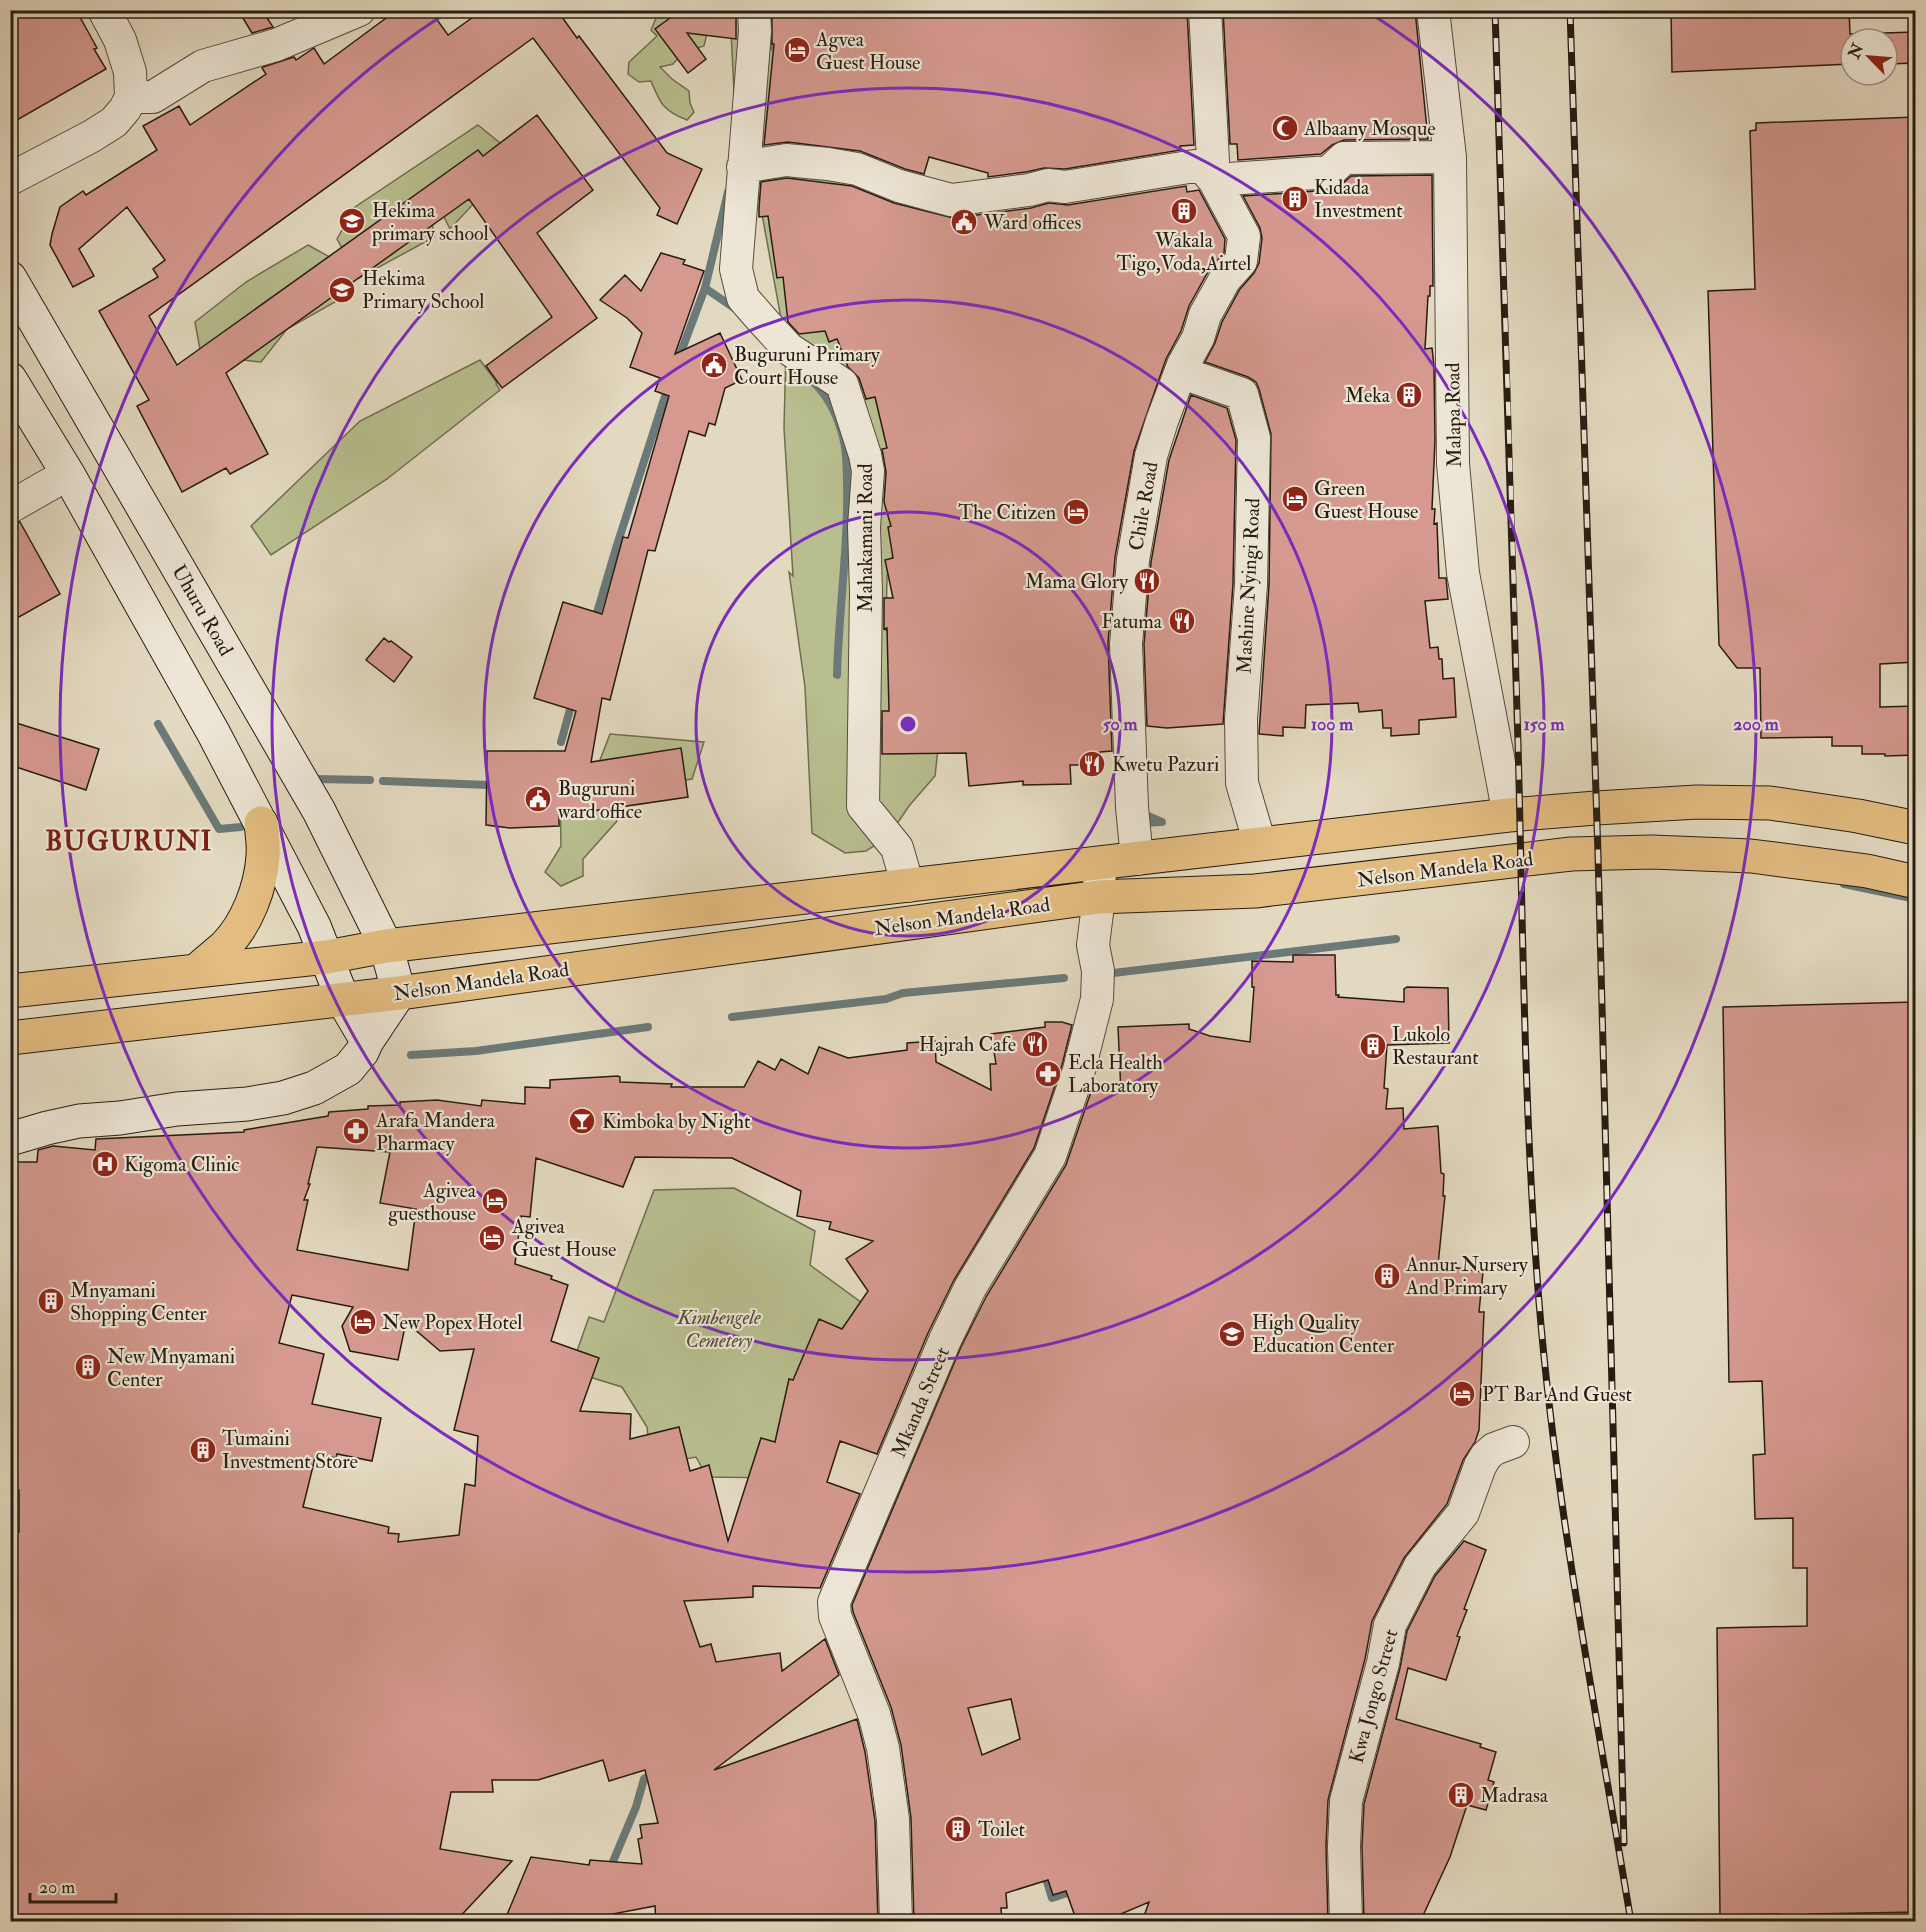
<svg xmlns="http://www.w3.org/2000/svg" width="1926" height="1932" viewBox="0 0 1926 1932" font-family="'IM FELL Double Pica',serif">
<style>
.green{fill:#b8be8f;stroke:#706d50;stroke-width:1.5}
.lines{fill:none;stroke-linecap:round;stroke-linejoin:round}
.stream{stroke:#6b7a78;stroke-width:8}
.building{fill:#d5998f;stroke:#271c12;stroke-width:1.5;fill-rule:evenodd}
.street-casing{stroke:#564b3e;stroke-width:34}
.secondary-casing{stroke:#271c12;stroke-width:35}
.primary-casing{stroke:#271c12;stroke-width:35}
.street{stroke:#ede6d6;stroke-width:32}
.secondary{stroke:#ede6d6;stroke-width:33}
.primary{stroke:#e2bc80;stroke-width:33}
.rail-casing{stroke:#271c12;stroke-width:7}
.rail{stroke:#ede6d6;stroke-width:4.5;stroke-dasharray:14;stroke-linecap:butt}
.ring{fill:none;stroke:#7b2cbf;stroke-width:3}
.labels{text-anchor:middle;stroke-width:4.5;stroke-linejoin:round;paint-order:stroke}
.poi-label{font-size:20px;fill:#271c12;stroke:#ede6d6;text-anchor:start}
.street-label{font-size:20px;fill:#271c12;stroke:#ede6d6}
.park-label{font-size:20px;font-style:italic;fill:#524d38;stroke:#ede6d6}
.district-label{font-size:26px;font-weight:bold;letter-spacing:1.5px;fill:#7a1f14;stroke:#ede6d6}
.centre{fill:#7b2cbf;stroke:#ede6d6;stroke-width:3}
.ring-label{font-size:18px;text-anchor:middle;font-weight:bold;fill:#7b2cbf;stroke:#ede6d6;stroke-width:4.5;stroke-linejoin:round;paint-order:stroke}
</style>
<rect width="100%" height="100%" fill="#e3d9c0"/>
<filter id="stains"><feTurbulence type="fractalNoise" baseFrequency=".00333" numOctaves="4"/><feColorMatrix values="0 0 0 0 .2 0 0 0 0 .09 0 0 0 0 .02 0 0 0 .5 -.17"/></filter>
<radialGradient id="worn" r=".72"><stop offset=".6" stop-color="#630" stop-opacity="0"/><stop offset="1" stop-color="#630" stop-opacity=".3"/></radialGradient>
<path class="green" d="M659,11H702L708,29L704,46L684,52L673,64L660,67L672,79L689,91L690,103L694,112L687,120C663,111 660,103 651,81L639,82L628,74L629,62L657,36L651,30Z
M730,11H869L880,83L886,175L900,244L907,504L887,576L886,630L939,740L935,776L909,806L888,837L866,851L845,853L812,833L805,687L789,572L793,576L784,428L786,346L760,203L744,144L734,91Z
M478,125L500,143L504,171L450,229L444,217L431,213L434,237L359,278L337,239L355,207Z
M308,245L351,269L335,302L287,329L261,362L201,355L195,322L246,282Z
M480,360L497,383L496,384L500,390L387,479L271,555L251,526L360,421Z
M610,734L704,742L692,779L605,793L617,821L583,859V876L561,886L545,872L561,846L560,792L600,760Z
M734,1188L815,1231L810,1265L873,1311L780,1478L707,1477L696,1457L651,1465L647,1427L622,1387L570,1371L589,1317L604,1322L654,1190Z"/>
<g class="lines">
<path class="stream" d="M769,47L773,10
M705,288L737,310
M678,360L705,288L728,192
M813,382C832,399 844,430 846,456C851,529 839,602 837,675
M594,623L617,545L668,387
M158,724L219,829L241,827
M561,742L573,699
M314,779L370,780
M383,781L489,785
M1141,823L1162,822L1141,813
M1844,884L1916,899
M1105,974L1396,939
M732,1017L886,999L903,993L1064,978
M411,1055L476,1051L648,1027
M609,1871L636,1807L644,1779L654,1773
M1044,1872L1052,1898L1076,1890
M607,1904L608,1922"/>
</g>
<path class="building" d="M10,10H76L91,37L97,48L94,49L106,69L10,124Z
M238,10H262L273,27L252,33Z
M397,10H430L448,35L483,10H557L577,38L579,36L667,153L702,169L677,224L657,215L660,208L533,38L149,316L177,365L478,150L483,156L537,115L593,190L537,233L597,318L502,388L486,366L552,317L469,199L226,373L268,454L230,474L226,468L182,492L137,406L149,400L99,311L158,277L153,269L165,260L127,207L79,249L94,276L73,287L50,245L52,234L60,207L83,191L86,195L157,150L143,126L179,106L190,125L266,74L262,68L263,67L294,57L296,60L314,48L324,64Z
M681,10H736V39L687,33L706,59L688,73L655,29Z
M778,10H1187L1194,145L1180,146L1181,150L1065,169L1044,168L1026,172L988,177V173L929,157L924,174L905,169L860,151L788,142L764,145L774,44H772V16L778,17Z
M1223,10L1366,12L1415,10L1428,139L1344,140L1332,145L1321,154L1238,160L1237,144H1230Z
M1671,10H1849L1850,34L1916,32V63L1887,64V39H1851V64L1672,72Z
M1916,117V662L1880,664V707L1916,706V755L1885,756V754H1862V746H1832V737L1761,738L1760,668H1737L1719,645L1708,291L1755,289L1750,131L1756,130V123Z
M1432,175L1433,286H1430V296H1428L1425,349L1432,348L1434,366L1435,440L1432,509H1435L1434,524L1437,523L1439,578H1446L1448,599L1425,601L1430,648L1438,647L1439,659H1442L1443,679L1454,678L1456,717L1419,720V734L1391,736V728H1383L1382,710L1359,712L1358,703L1306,705L1305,728L1283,727V736L1259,734L1269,585L1271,434L1259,389L1256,382L1248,377L1205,362L1215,343L1222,322L1240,289L1254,273L1259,263L1262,238L1260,228L1243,196L1330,190L1341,185L1351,176Z
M787,178L852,186L894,203L953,218L1031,208L1049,203L1068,205L1186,186L1187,192L1199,190L1225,239L1224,253L1209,270L1189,306L1181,331L1166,359L1134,451L1115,557L1108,643L1112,751L1100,752V765H1070L1071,784L1023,785V781L969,786L966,753L882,754V711H889L887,628L884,629V598H893L885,560L893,558L888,527L891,526L884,502L886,472L882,449L887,448L875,397L866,399L859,378L848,367L838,341L837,339L829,342L825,331L799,334L788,322L783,277L777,278L768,216L759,217V208L761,182Z
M661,253L685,260L683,264L704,271L675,354L720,333L742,380L725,388L715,425L709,423L705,436L689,431L655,551L648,550L610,700L602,698L591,762L681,748L688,797L559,816V826L510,828L486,825L487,751H565L576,711L534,698L563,602L602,614L623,537L628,538L669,396L655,391L660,378L630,367L642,333L627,318L600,300L625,275L641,291Z
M1191,395L1227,408L1236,440L1233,584L1223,724L1167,728L1147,726L1144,644L1151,562L1169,460Z
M20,522L60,594L10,622V525Z
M384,638L389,642L391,641L412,657L394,682L366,660Z
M10,721L99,749L86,790L10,765Z
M1293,955H1335L1336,995H1339L1338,997L1404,1002V989L1407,987L1448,988L1449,1043L1387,1045L1384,1088L1388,1089L1386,1109L1403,1108L1404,1129L1438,1126L1441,1173L1444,1174L1443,1196H1445L1438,1265L1483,1272L1479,1312H1484L1479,1430L1475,1442L1463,1460L1447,1504L1404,1558L1372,1621L1365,1659L1328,1800L1326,1846L1328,1922H1142L1149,1902L1102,1922H1077L1066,1891L1053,1895L1048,1880L1006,1893L1007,1908H1001L1002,1922H914L911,1818L901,1745L891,1707L853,1612L852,1605L961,1347L986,1297L1066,1165L1094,1083L1121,1093L1118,1027L1189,1024V1029L1210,1036L1250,1042L1254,987H1252V961L1293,962ZM1011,1699L1020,1739L982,1755L968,1708Z
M1916,1002V1562H1910L1909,1625L1916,1624V1912L1808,1914V1922H1779V1914L1720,1915L1717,1628L1807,1626V1568H1793V1518L1755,1519L1753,1455L1765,1454L1762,1381L1729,1382L1723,1007Z
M1045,1022H1062L1072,1025L1062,1065L1034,1148L954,1280L928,1333L877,1454L840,1441L827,1482L860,1494L820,1588L753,1586V1597L684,1601L700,1647L711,1644L716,1662L780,1653L782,1671L825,1639L839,1675L714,1770L857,1719L865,1752L875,1821L878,1922H656L655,1906L607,1915V1922H504L531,1857L589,1865L590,1860L642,1864L638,1839L642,1838L640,1825L658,1823L645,1770L609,1781L603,1760L538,1780H492L493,1792H451L440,1849L512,1861L455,1922H10V1533L19,1532V1490H10V1162H37L38,1150L53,1146L95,1150L96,1139L244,1132V1130L328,1116L329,1112L368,1109V1106L400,1105V1102L437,1100L481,1106L482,1100L525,1104V1087L550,1088V1080L618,1076L620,1077V1082L672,1084L671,1087H744L758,1061L775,1070L781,1059L808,1074L819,1047L848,1058L907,1050V1043L935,1041L936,1062L991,1090L990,1064H996L991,1034L1045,1027ZM317,1147L390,1152L380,1203L416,1209L408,1270L297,1250L308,1200H304L310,1184H308ZM635,1157L732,1158L801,1191L797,1216L831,1222L829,1229L873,1241L846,1259L868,1291L842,1329L819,1319L793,1380L789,1379L775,1442L761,1438L728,1541L709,1465L690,1471L679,1427L630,1439L631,1414L580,1411L599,1358L551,1341L568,1285L551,1279L552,1276L515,1264L521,1216L530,1217L536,1158L623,1187ZM292,1295L353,1307L342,1326L350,1351L398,1360L406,1322L440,1351L474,1349L454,1430L478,1436L475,1486L465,1484L459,1535L398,1542L399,1534L388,1533L389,1527L303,1507L316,1454L336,1458L337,1454L372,1461L381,1418L312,1404L324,1354L279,1343Z
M1464,1541L1486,1550L1464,1609L1467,1610L1457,1636L1460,1637L1446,1680L1408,1668L1396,1719L1481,1744L1480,1747L1496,1752L1488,1780L1494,1782L1486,1810L1467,1805L1450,1857L1420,1922H1364L1362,1846L1364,1804L1400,1668L1407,1631L1435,1576Z"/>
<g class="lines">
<defs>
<path id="street" d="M754,10L755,31L736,269L743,298L764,322L789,349L842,384L865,455L868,471L864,527L866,592L863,806L897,848L908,886
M1205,10L1214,180
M1433,10L1450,157L1453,464L1463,573L1509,815
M131,97H153L203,66L276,45L359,10
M743,167L786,160L828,164L857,169L899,186L951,200L1029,190L1048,185L1065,187L1201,165L1214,180L1244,236L1241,261L1225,279L1205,315L1198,338L1183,365L1162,421L1151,456L1133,560L1126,644L1132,807L1137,859
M10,179L92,136L114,122L125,109L131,97L130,72L120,40L104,10
M1214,180L1329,172L1344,158L1450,157
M1183,365L1194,377L1242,394L1254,438L1251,585L1241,719L1242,783L1260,844
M10,507L68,474
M896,1922L893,1819L883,1748L874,1714L835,1616L834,1602L945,1340L970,1288L1050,1156L1079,1070L1097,999L1098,971L1093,945L1099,897L1100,864
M1346,1922L1344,1846L1346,1801L1383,1663L1390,1625L1420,1566L1463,1513L1480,1466L1486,1456L1494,1449L1513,1442"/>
<path id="secondary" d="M10,278L319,811L386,946L399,993L367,1041L362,1052L348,1069L314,1088L283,1098L247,1104L177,1109L120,1118L79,1121L47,1128L10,1139
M10,379L68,474L214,734L314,926L343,1000L367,1041"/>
<path id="primary" d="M196,971C206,962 216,954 225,946C247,924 261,887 263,856C264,845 262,834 261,823
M10,991L327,957L386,946L1509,815L1596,808L1697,802L1770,803L1858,816L1916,828
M10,1038L399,993L1099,897L1255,891L1571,854L1652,852L1751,856L1867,871L1916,882"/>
</defs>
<use href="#street" class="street-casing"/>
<use href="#secondary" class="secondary-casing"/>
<use href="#primary" class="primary-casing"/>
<use href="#street" class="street"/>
<use href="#secondary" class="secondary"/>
<use href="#primary" class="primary"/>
<defs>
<path id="rail" d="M1495,10C1503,255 1512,499 1518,743C1523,929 1524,1116 1539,1302C1556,1510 1597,1716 1631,1922
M1570,10L1598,854L1624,1843"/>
</defs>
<use href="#rail" class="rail-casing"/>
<use href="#rail" class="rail"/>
</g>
<g class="ring">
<circle cx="908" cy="724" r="212"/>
<circle cx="908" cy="724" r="424"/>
<circle cx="908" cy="724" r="636"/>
<path d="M1370 13A848 848 0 1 1 446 13"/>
</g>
<defs>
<symbol id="hotel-disc" viewBox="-11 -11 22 22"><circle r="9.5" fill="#8f2418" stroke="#ede6d6"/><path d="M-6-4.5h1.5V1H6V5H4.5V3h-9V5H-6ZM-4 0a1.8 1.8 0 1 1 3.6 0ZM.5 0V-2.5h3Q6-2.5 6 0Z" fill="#fff"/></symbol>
<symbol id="mosque-disc" viewBox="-11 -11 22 22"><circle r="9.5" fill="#8f2418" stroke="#ede6d6"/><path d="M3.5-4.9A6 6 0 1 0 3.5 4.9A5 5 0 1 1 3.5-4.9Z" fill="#fff"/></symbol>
<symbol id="building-disc" viewBox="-11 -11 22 22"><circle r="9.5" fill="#8f2418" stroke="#ede6d6"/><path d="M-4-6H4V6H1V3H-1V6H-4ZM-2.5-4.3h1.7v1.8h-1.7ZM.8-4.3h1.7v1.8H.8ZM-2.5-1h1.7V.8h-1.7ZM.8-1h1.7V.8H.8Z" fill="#fff"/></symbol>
<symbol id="school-disc" viewBox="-11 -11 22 22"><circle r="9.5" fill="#8f2418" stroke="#ede6d6"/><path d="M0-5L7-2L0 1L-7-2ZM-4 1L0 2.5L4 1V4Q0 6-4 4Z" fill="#fff"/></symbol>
<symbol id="civic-disc" viewBox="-11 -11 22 22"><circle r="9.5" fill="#8f2418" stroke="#ede6d6"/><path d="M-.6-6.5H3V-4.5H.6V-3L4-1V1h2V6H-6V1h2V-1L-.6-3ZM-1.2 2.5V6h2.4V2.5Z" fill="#fff"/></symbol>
<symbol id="restaurant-disc" viewBox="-11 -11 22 22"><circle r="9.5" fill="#8f2418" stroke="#ede6d6"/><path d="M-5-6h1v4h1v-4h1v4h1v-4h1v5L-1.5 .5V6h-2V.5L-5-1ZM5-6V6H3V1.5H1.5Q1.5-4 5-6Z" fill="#fff"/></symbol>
<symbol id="pharmacy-disc" viewBox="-11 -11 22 22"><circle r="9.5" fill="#8f2418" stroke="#ede6d6"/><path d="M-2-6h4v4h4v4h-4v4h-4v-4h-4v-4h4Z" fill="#fff"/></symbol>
<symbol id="bar-disc" viewBox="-11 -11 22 22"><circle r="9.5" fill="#8f2418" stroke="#ede6d6"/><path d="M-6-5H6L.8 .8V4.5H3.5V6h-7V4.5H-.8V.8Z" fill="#fff"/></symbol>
<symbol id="hospital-disc" viewBox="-11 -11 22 22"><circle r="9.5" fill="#8f2418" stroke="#ede6d6"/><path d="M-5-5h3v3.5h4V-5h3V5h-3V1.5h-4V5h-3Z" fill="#fff"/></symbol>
</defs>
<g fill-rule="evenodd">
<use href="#hotel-disc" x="782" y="35" width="30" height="30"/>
<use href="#mosque-disc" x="1270" y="113" width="30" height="30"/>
<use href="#building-disc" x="1280" y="184" width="30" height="30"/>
<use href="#building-disc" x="1169" y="196" width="30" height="30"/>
<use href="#school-disc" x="337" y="206" width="30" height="30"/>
<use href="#civic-disc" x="949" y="207" width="30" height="30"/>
<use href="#school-disc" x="327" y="275" width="30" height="30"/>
<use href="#civic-disc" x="699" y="350" width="30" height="30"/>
<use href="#building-disc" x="1394" y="380" width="30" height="30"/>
<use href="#hotel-disc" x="1280" y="484" width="30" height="30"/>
<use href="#hotel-disc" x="1061" y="497" width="30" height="30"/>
<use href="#restaurant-disc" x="1132" y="566" width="30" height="30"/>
<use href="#restaurant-disc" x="1167" y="606" width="30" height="30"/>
<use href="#restaurant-disc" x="1077" y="749" width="30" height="30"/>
<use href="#civic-disc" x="523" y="784" width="30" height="30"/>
<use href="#restaurant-disc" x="1020" y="1029" width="30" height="30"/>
<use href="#building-disc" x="1358" y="1031" width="30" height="30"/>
<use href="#pharmacy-disc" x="1033" y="1059" width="30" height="30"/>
<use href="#bar-disc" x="567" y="1106" width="30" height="30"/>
<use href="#pharmacy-disc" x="341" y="1116" width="30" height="30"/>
<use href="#hospital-disc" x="90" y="1149" width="30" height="30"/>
<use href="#hotel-disc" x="480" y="1186" width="30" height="30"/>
<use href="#hotel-disc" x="477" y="1223" width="30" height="30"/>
<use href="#building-disc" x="1372" y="1261" width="30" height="30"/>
<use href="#building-disc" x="36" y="1286" width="30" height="30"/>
<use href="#hotel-disc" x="348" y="1307" width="30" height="30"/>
<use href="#school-disc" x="1217" y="1319" width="30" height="30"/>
<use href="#building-disc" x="73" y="1352" width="30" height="30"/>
<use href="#hotel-disc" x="1447" y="1379" width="30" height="30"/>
<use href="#building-disc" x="188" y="1435" width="30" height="30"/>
<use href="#building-disc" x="1446" y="1780" width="30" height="30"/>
<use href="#building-disc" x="943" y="1814" width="30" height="30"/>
</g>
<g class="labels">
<g class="poi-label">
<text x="816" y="46">Agvea<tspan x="816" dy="23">Guest House</tspan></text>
<text x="1304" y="135">Albaany Mosque</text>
<text x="1314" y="194">Kidada<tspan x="1314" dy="23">Investment</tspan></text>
<text x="372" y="217">Hekima<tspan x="372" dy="23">primary school</tspan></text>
<text x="984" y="229">Ward offices</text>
<text x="1184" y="247" text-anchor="middle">Wakala<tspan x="1184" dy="23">Tigo,Voda,Airtel</tspan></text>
<text x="362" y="285">Hekima<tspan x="362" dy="23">Primary School</tspan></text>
<text x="734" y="361">Buguruni Primary<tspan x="734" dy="23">Court House</tspan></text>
<text x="1390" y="402" text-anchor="end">Meka</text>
<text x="1314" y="495">Green<tspan x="1314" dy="23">Guest House</tspan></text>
<text x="1056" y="519" text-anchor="end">The Citizen</text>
<text x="1128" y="588" text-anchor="end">Mama Glory</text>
<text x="1162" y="628" text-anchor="end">Fatuma</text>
<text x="1112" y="771">Kwetu Pazuri</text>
<text x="558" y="795">Buguruni<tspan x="558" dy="23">ward office</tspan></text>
<text x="1392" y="1041">Lukolo<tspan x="1392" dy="23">Restaurant</tspan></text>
<text x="1016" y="1051" text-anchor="end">Hajrah Cafe</text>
<text x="1068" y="1069">Ecla Health<tspan x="1068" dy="23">Laboratory</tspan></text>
<text x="376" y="1127">Arafa Mandera<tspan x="376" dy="23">Pharmacy</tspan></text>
<text x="602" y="1128">Kimboka by Night</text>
<text x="124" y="1171">Kigoma Clinic</text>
<text x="476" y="1197" text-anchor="end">Agivea<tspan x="476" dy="23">guesthouse</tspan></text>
<text x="512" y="1233">Agivea<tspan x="512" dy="23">Guest House</tspan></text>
<text x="1406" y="1271">Annur Nursery<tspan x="1406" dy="23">And Primary</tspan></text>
<text x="70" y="1297">Mnyamani<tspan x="70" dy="23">Shopping Center</tspan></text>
<text x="382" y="1329">New Popex Hotel</text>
<text x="1252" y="1329">High Quality<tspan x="1252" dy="23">Education Center</tspan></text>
<text x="107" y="1363">New Mnyamani<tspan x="107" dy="23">Center</tspan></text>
<text x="1482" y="1401">PT Bar And Guest</text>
<text x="222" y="1445">Tumaini<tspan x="222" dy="23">Investment Store</tspan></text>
<text x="1480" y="1802">Madrasa</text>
<text x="978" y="1836">Toilet</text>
</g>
<g class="street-label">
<text transform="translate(1453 415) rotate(-91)" y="7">Malapa Road</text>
<text transform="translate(1143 506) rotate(-80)" y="7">Chile Road</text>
<text transform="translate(865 538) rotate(-90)" y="7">Mahakamani Road</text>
<text transform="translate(1248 586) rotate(-87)" y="7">Mashine Nyingi Road</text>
<text transform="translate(203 610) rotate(60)" y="7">Uhuru Road</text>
<text transform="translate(1445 869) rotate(-7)" y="7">Nelson Mandela Road</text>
<text transform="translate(962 916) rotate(-8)" y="7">Nelson Mandela Road</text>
<text transform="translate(481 981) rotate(-8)" y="7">Nelson Mandela Road</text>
<text transform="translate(920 1402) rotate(-67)" y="7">Mkanda Street</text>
<text transform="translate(1373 1696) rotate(-75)" y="7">Kwa Jongo Street</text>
</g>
<g class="park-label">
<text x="719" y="1324">Kimbengele<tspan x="719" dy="23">Cemetery</tspan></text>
</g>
<g class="district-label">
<text x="129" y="850">BUGURUNI</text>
</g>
</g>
<circle cx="908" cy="724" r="9" class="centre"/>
<g class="ring-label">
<text x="1120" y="730">50 m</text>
<text x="1332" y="730">100 m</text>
<text x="1544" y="730">150 m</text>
<text x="1756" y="730">200 m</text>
</g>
<rect width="1926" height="1932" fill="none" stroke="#e3d9c0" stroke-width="36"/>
<rect x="12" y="12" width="1902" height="1908" fill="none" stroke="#271c12" stroke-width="3"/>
<rect x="18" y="18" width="1890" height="1896" fill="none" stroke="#271c12" stroke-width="1.5"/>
<g transform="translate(1869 57) rotate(295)"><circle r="28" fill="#ede6d6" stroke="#9e9588" stroke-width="1.5"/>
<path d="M0-4.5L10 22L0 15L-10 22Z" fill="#8f2418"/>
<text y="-9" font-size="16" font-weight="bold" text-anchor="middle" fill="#271c12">N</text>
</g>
<path d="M30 1893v9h86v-9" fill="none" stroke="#271c12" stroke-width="3"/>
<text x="39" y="1893" font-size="18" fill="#271c12" stroke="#ede6d6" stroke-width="4.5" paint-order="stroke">20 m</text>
<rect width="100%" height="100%" filter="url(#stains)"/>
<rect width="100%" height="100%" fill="url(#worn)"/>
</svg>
